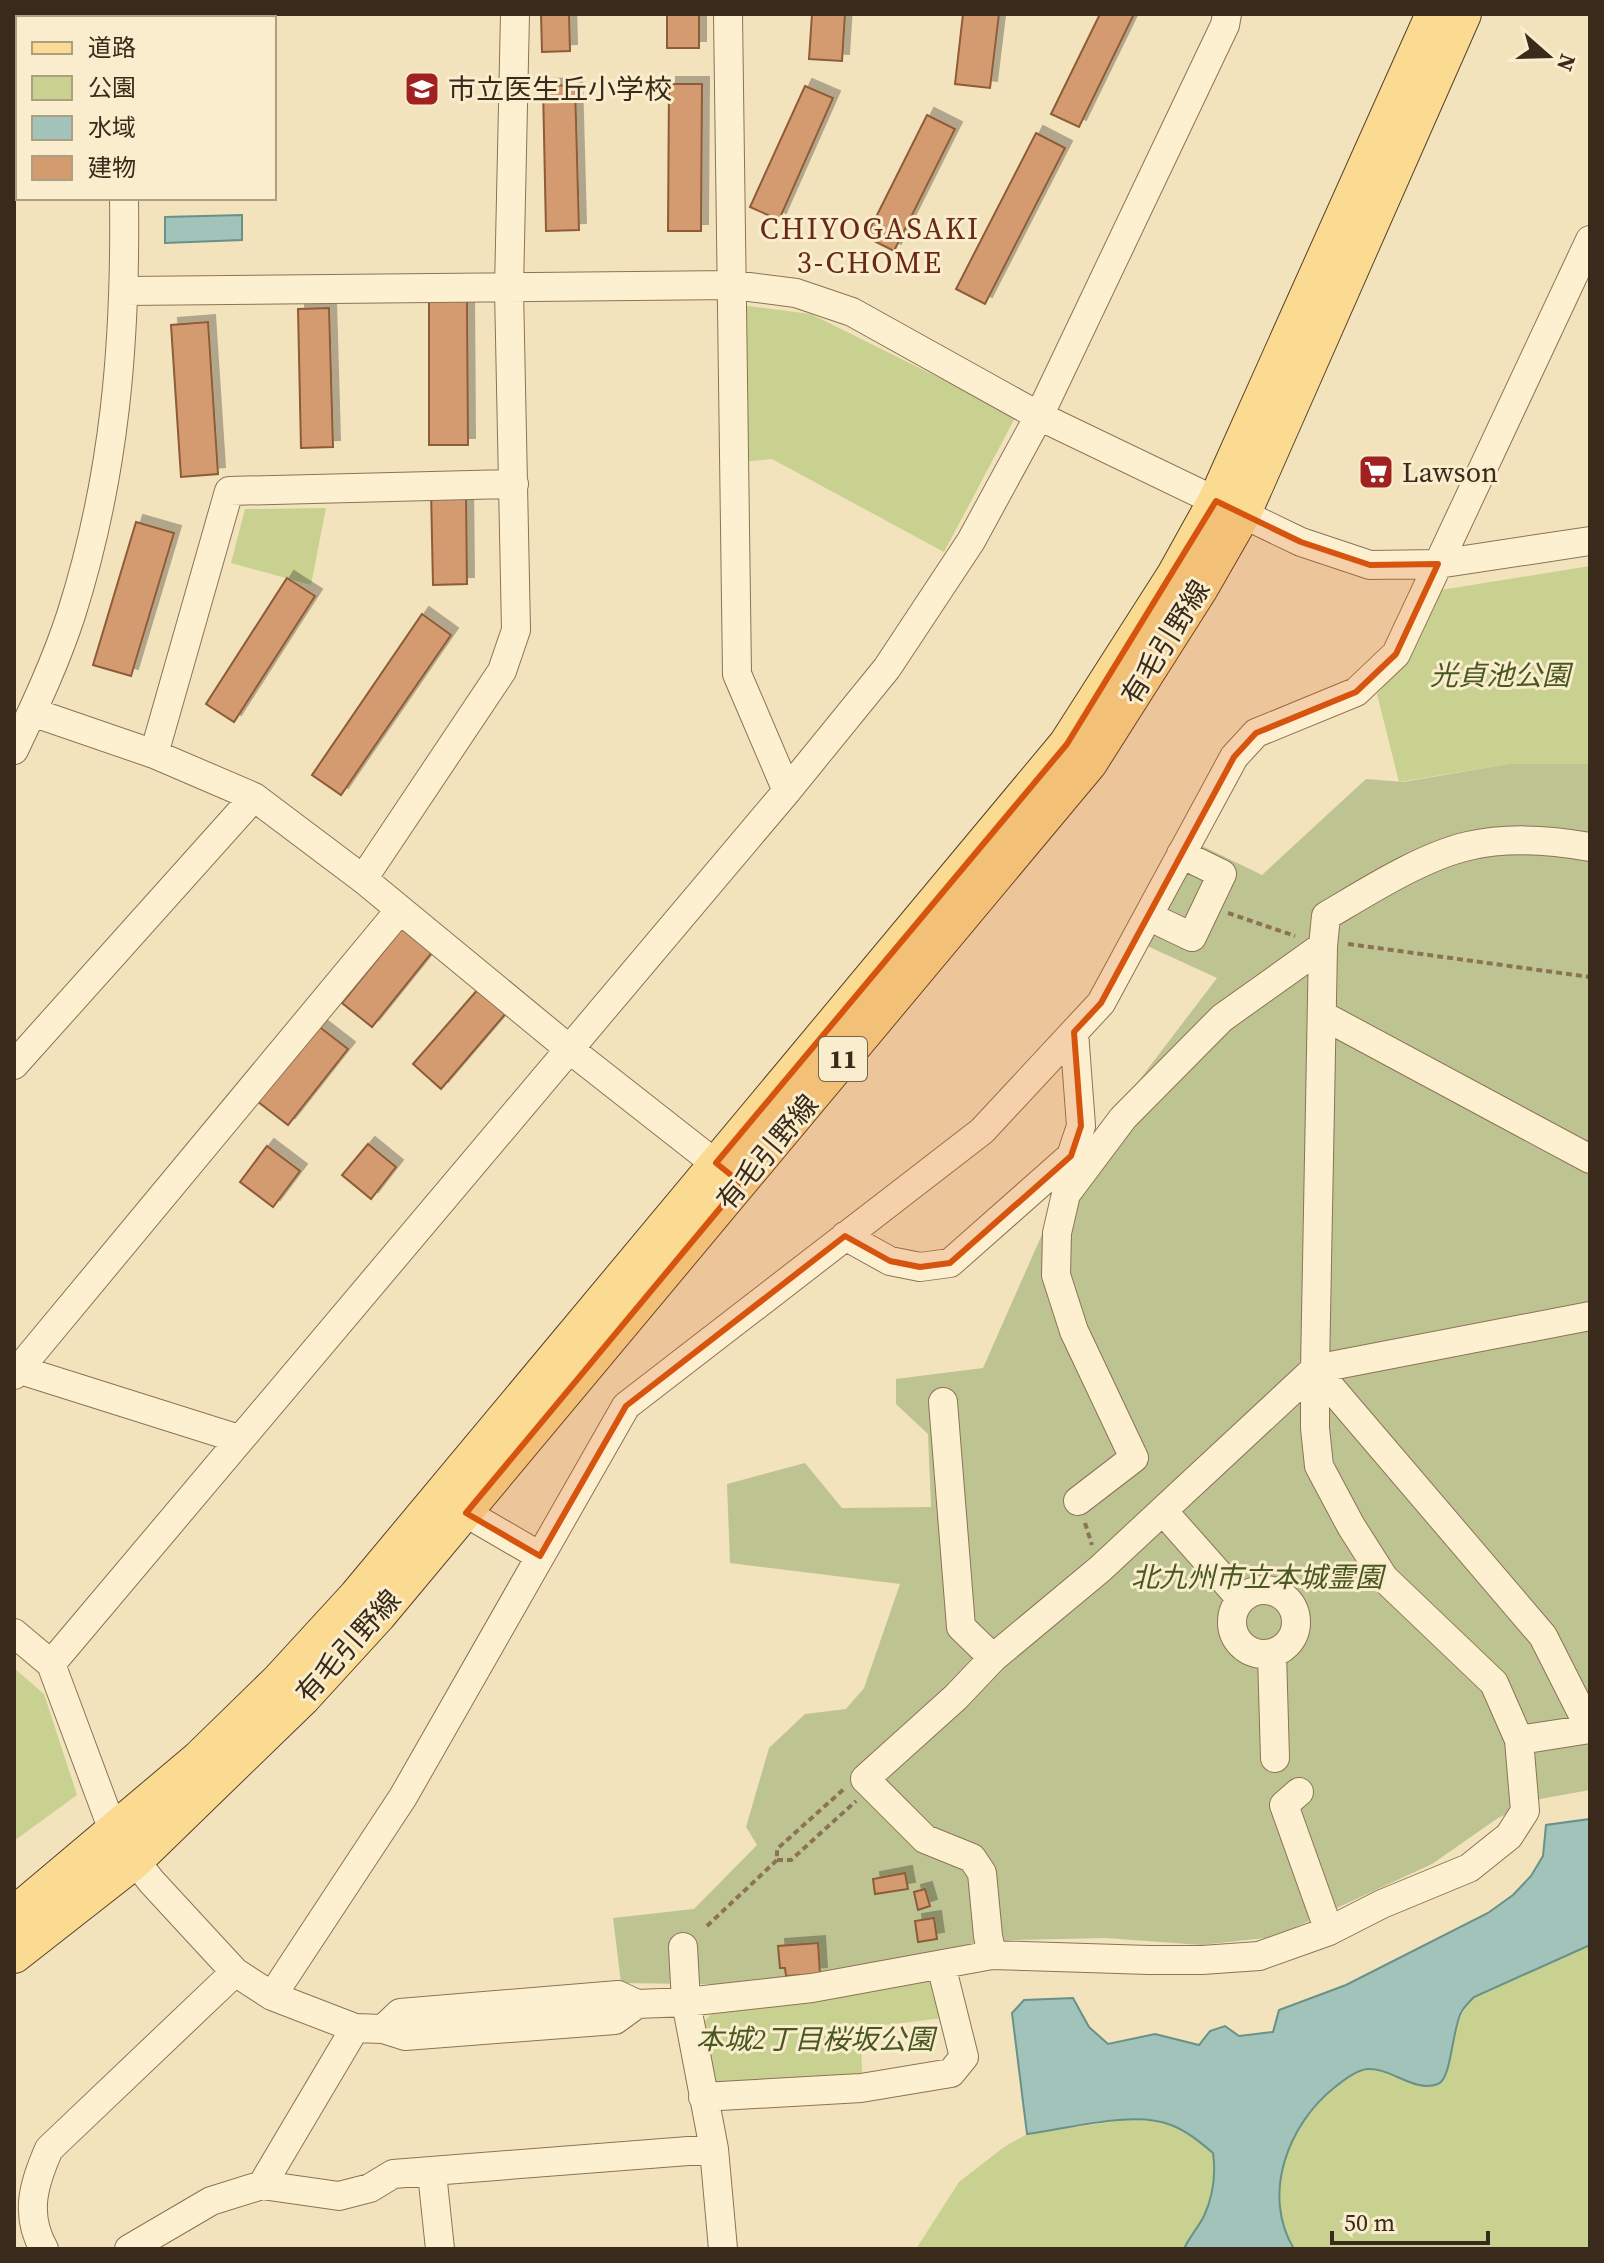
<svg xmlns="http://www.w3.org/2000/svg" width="1604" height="2263" viewBox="0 0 1604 2263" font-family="'Source Serif 4','Noto Sans JP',serif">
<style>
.green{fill:#c8d190}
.cemetery{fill:#bdc491}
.water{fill:#a1c3ba;stroke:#689188;stroke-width:2}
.building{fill:#d49b6f;stroke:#8d5c38;stroke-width:2;filter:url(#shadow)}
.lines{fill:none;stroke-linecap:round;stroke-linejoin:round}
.minor-casing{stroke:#8c7355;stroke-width:30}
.major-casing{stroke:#58402a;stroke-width:38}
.path{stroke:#8c7355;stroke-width:4;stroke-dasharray:6 4;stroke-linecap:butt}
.minor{stroke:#fcf0d1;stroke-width:28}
.major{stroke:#fadb91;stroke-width:36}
.marked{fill:#d6540e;fill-opacity:0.2;stroke:#d6540e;stroke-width:6;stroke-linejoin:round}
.labels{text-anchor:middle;stroke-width:6;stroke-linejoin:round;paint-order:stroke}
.shield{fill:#f9edcd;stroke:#736450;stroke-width:2}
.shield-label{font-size:26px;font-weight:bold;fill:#392a1b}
.poi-label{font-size:28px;fill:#392a1b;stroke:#f9edcd;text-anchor:start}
.street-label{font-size:28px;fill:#392a1b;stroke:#f9edcd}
.park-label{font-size:28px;font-style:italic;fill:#48581f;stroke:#f9edcd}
.neighbourhood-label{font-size:30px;letter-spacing:2px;fill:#6a2916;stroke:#f9edcd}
</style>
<defs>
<filter id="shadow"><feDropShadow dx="7" dy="-7" stdDeviation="0" flood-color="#0004"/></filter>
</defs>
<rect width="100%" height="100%" fill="#f2e3bd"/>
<path class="green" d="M740,305L811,314L1016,416L944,552L772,459L741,462Z
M326,508L311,585L231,563L245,509Z
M1590,566V764H1509L1399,782L1377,694L1410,658L1441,590Z
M14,1668L44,1694L77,1795L14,1841Z
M1590,1945V2249H1294C1262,2197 1286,2138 1324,2097C1334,2086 1350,2073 1365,2070C1380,2067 1392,2078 1406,2080C1418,2082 1436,2073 1448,2069C1452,2042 1455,2018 1474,1997Z
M928,1976L934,1980L943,2018L861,2028L862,2076L716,2083L704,2022L711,2014L867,1990Z
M1125,2120C1165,2120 1183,2126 1213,2153L1214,2184L1204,2216L1184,2249H916L959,2182L1004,2147L1027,2134Z"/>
<path class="cemetery" d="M1509,764H1590V1790L1540,1799L1498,1818L1432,1864L1274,1937L1201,1945L1106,1938L1013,1940L843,1974L768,1985L621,1983L613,1918L694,1909L757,1845L746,1827L769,1748L805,1714L846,1709L864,1688L900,1584L730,1563L727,1484L805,1463L842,1508L931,1507L928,1434L896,1404V1379L983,1368L1070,1171L1217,978L1143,944L1194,842L1262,875L1366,779L1403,782Z"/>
<path class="water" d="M242,215V240L165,243V217Z
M1590,1819V1945L1474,1997C1470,2001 1465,2006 1462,2011C1452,2026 1452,2079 1438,2084C1414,2093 1390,2067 1367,2069C1355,2071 1344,2080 1335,2087C1288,2124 1261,2195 1294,2249H1184C1189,2237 1198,2228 1204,2216C1213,2196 1216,2174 1213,2153C1200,2142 1187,2131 1171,2125C1133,2110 1067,2129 1027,2134L1012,2013L1024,2000L1073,1998L1089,2027L1108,2044L1155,2034L1199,2045L1210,2031L1225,2026L1239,2036L1273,2032L1279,2010L1346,1985L1488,1913L1513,1895L1531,1876L1543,1856L1546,1825Z"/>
<path class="building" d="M541,14H569L570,51L542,52Z
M667,14H699V48H667Z
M812,14H845L842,61L809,59Z
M963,14H999L990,88L955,84Z
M1100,14H1134L1079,127L1051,114Z
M669,84H702L701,231H668Z
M575,85L579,230L546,231L543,86Z
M805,86L833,98L779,220L750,207Z
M927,115L955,129L894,251L866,237Z
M1036,133L1065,148L985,304L956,289Z
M429,299H467L468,445H429Z
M329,308L333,447L301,448L298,309Z
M208,322L218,474L181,477L171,325Z
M466,490L467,584L433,585L431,491Z
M136,522L174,533L131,676L93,665Z
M287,578L315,596L234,722L206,704Z
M422,614L451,635L341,795L312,775Z
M404,926L434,950L372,1027L342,1003Z
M479,988L507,1012L441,1089L413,1064Z
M317,1025L348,1049L288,1125L257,1101Z
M368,1144L396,1167L371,1199L342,1175Z
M267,1146L300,1171L273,1207L240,1182Z
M905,1873L908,1889L875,1894L873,1879Z
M925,1889L930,1906L918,1910L914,1892Z
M934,1918L937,1939L918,1942L915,1921Z
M818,1943L820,1974L786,1976L785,1968H780L778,1946Z"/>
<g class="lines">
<defs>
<path id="minor" d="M120,14V18
M728,14L737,674L787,791
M14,69H18
M125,291L733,285L796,293L852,312L1039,416L1301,542L1370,565L1438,564L1590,541
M32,712L154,754L254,797L363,879L568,1048L731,1176
M14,750C35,706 56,661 71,615C115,477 126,342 124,198
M154,754L229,491L514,484
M363,879L502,671L516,630L509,289L515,14
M1148,916L1192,937L1222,874L1181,854
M1322,1015L1590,1159
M14,1065L254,797
M845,1236L890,1261L920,1267L950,1263L1071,1156L1081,1126L1074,1032
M14,1368L239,1439
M1315,1369L1543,1636L1590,1729L1519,1740
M14,1375L399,911
M943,1402L961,1627L993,1658
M449,1499L466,1513L540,1556
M1078,1501L1134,1458L1074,1331L1056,1275L1057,1233L1066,1194L1123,1118L1222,1018L1323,946
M1163,1511L1241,1599
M1232 1622a32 32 0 1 1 64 0a32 32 0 1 1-64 0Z
M14,1633L51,1664L114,1833L151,1881L235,1972L272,1996L355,2028L383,2029L405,2036L615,2020L637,2004
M1272,1654L1275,1758
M51,1664L787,791L887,668L971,541L1039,416L1225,25L1227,14
M1299,1792L1284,1805L1329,1931
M683,1947L686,2002L714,2149L723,2249
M992,1955L988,1936L982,1873L972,1858L925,1839L865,1779L956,1697L993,1658L1100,1569L1315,1369L1590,1316
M272,1996L403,1797L626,1406L982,1131L1101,1003L1234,757L1256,733L1356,692L1396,654L1590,240
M383,2029L400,2013L618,1995L637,2004L686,2002L812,1988L992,1955L1149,1960H1202L1259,1956L1329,1931L1382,1904L1469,1868L1509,1836L1525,1811L1519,1740L1494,1683L1384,1578L1351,1526L1319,1466L1315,1428V1369L1323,946L1326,916C1367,892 1421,857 1468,846C1507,837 1551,840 1590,847
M703,2097L861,2088L951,2073L964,2057L941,1965
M432,2173L440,2249
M262,2185L355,2028
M44,2249C24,2214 34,2183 49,2149L235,1972
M129,2249L211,2201L262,2185L339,2196L370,2188L393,2174L714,2149"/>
<path id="major" d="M14,1915L199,1759L279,1681L357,1596L1067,744L1175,575L1216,501L1434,14
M14,1955L134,1861L303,1697L378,1615L1089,763L1200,588L1243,513L1463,14"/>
</defs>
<use href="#minor" class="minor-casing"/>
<use href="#major" class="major-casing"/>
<path class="path" d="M1228,913L1295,936
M1348,944L1590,977
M1085,1523L1092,1545
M777,1860H791L856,1801
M707,1926L777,1860V1849L845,1788"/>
<use href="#minor" class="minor"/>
<use href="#major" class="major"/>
</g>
<path class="marked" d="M1216,501L1301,542L1370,565L1438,564L1396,654L1356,692L1256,733L1234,757L1101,1003L1074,1032L1081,1126L1071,1156L950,1263L920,1267L890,1261L845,1236L626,1406L540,1556L466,1513L741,1183L716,1163L1067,744Z"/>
<defs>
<symbol id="school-square" viewBox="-11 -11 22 22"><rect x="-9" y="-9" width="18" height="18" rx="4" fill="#a0211f" stroke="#f9edcd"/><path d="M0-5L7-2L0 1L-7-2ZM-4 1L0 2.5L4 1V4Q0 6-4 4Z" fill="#fff"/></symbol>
<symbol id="supermarket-square" viewBox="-11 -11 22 22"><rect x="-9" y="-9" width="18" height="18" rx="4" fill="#a0211f" stroke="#f9edcd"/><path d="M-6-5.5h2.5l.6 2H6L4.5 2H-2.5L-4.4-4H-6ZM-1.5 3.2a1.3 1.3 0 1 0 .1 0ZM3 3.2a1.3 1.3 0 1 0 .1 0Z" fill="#fff"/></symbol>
</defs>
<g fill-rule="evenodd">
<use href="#school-square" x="402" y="69" width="40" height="40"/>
<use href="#supermarket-square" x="1356" y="452" width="40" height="40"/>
</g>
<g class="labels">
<rect class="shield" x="819" y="1037" width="48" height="44" rx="6"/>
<g class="shield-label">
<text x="843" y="1068">11</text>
</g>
<g class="poi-label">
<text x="448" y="99">市立医生丘小学校</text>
<text x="1402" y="482">Lawson</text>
</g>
<g class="street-label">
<text transform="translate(1165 642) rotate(-58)" y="10">有毛引野線</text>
<text transform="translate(767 1152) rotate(-50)" y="10">有毛引野線</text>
<text transform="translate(348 1646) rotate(-48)" y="10">有毛引野線</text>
</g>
<g class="park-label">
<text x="1500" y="685">光貞池公園</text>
<text x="1257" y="1587">北九州市立本城霊園</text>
<text x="815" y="2049">本城2丁目桜坂公園</text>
</g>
<g class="neighbourhood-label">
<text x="870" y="239">CHIYOGASAKI<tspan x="870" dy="34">3-CHOME</tspan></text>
</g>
</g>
<rect width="1604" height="2263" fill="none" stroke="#392a1b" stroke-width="32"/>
<rect x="16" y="16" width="260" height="184" fill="#f9edcd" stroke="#ac9f86" stroke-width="2"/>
<rect x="32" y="42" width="40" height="12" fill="#fadb91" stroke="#ac9f86" stroke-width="2"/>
<text x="88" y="56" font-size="24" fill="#392a1b">道路</text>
<rect x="32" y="76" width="40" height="24" fill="#c8d190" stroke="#ac9f86" stroke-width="2"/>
<text x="88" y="96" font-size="24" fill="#392a1b">公園</text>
<rect x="32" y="116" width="40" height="24" fill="#a1c3ba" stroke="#ac9f86" stroke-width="2"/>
<text x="88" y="136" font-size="24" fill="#392a1b">水域</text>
<rect x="32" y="156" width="40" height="24" fill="#d49b6f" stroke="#ac9f86" stroke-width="2"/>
<text x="88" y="176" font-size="24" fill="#392a1b">建物</text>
<g transform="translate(1548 56) rotate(110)" stroke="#f9edcd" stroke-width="6" paint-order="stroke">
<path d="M0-6L14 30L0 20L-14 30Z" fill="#392a1b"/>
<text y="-12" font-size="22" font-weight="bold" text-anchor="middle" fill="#392a1b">N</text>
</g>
<path d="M1332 2231v12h156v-12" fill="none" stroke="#392a1b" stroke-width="4"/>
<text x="1344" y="2231" font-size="24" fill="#392a1b" stroke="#f9edcd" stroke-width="6" paint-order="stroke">50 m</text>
</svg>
